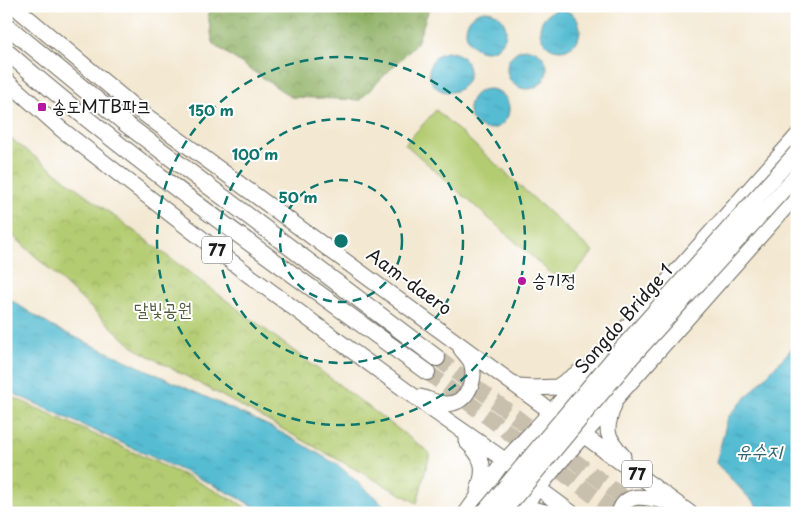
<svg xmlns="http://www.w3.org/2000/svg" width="803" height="519" viewBox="0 0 803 519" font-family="'Playpen Sans','Poor Story',sans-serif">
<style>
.green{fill:#b3cc71;stroke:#687446}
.forest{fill:url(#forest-crowns);stroke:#556640}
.park{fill:url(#park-crowns);stroke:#687446}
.water{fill:url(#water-ripples);stroke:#386c77}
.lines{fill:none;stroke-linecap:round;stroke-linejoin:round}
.highway-tunnel{stroke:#c8bfad;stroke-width:16;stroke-dasharray:16 8;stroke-linecap:butt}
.major-casing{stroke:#67635b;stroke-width:17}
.highway-casing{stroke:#67635b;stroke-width:18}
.major{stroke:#fff;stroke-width:15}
.highway{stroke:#fff;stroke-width:16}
.major-bridge-casing{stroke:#67635b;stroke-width:17;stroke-linecap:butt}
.major-bridge{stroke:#fff;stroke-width:15}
.ring{fill:none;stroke:#0f766e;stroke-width:2.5;stroke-dasharray:9 6}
.poi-dot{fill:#b5179e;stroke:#fff;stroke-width:2}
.labels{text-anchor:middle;stroke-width:4;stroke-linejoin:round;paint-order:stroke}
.shield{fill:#fff;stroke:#606060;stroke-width:1}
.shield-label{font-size:16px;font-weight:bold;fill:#1c1c1c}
.poi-label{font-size:18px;fill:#1c1c1c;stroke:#fff;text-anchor:start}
.street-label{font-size:18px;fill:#1c1c1c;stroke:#fff}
.park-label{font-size:18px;fill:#515a3a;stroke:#fff}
.water-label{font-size:19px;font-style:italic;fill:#36646e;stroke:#fff}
.centre{fill:#0f766e;stroke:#fff;stroke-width:2.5}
.ring-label{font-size:15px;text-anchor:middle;font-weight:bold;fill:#0f766e;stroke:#fff;stroke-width:4;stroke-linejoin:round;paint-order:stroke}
</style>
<defs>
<pattern id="forest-crowns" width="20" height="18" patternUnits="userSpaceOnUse" patternTransform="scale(1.25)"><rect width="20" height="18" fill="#8eb063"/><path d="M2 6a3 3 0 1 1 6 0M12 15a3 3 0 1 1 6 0" fill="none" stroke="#738e51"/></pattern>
<pattern id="park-crowns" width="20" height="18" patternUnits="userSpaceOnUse" patternTransform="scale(1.25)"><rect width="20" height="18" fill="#b3cc71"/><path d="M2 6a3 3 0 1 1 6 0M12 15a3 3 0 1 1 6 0" fill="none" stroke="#99af61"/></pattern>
<pattern id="water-ripples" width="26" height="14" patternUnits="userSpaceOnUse" patternTransform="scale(1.25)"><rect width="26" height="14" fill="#55bcd2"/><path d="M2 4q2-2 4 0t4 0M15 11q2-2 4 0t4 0" fill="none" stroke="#49a1b4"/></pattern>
</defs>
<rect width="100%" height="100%" fill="#fff"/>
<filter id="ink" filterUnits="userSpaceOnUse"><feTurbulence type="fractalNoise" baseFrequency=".02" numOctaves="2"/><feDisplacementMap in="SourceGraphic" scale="10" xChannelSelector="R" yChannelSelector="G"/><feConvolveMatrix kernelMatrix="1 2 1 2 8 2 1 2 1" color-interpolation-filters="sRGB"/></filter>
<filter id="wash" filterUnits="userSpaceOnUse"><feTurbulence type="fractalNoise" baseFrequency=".0096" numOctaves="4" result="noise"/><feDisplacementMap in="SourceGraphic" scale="20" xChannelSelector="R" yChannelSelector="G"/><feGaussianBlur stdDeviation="1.12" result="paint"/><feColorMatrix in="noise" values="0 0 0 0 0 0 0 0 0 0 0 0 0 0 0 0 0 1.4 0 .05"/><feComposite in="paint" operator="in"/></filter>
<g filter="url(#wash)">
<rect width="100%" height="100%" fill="#f3e8d1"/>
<path class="green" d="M436,110L593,252L564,285L405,144Z"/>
<path class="forest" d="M212,6H430L417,43L360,100L291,97L213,44L208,15Z"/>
<path class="park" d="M6,135L430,453L417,503L133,347L6,229Z
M6,394L190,478L239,503L253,513H11L6,509Z"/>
<path class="water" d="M540 30a20 20 0 1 1 40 0a20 20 0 1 1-40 0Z
M466 31a20 20 0 1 1 40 0a20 20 0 1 1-40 0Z
M507 69a20 20 0 1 1 40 0a20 20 0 1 1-40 0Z
M429 72a20 20 0 1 1 40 0a20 20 0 1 1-40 0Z
M469 109a20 20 0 1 1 40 0a20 20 0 1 1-40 0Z
M6,297L53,327L269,426L304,445L339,466L393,513H262L241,499L209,483L6,390Z
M797,343V513H766L756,505L716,463L728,417Z"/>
</g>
<g filter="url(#ink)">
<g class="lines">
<path class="highway-tunnel" d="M437,358L644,513
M427,372L617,513"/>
<defs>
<path id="major" d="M14,6L133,106L690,513
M6,80L61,129L250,276L434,411L506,461L538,488L572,513
M519,387L532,388L557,387L582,370
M420,397C428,399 439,404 447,404C468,403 477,379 471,362C469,358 464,353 461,349
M614,405C604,431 606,436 623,456
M466,441C484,458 486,468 478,491
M466,513L500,466L552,411L797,136
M518,513L558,464L797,194
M529,513L537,510L549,513
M619,513C626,488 653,499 672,503"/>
<path id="highway" d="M6,25L126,124L437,358
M6,51C139,167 285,268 427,372"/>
</defs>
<use href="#major" class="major-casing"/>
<use href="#highway" class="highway-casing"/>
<use href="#major" class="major"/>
<use href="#highway" class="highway"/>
<defs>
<path id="major-bridge" d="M483,513L620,350L797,152
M502,513L631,358L797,175"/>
</defs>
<use href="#major-bridge" class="major-bridge-casing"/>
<use href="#major-bridge" class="major-bridge"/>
</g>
</g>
<g class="ring">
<circle cx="341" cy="241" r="61"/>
<circle cx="341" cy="241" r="122"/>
<circle cx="341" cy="241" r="184"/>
</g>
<g class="poi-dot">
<rect x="37" y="102" width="10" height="10" rx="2.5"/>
<circle cx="522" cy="281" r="5"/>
</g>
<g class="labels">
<g class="shield">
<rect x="202" y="236.5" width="30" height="27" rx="4"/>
<rect x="622" y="460.5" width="30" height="27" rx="4"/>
</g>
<g class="shield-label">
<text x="217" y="256">77</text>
<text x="637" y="480">77</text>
</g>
<g class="poi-label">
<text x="52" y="113">송도MTB파크</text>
<text x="532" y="287">승기정</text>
</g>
<g class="street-label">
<text transform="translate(409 282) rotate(36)" y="6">Aam-daero</text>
<text transform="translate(624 319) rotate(-49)" y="6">Songdo Bridge 1</text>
</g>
<g class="park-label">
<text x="163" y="316">달빛공원</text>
</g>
<g class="water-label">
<text x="759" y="458">유수지</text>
</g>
</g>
<circle cx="341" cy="241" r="8" class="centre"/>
<g class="ring-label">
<text x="211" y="116">150 m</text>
<text x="255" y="160">100 m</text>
<text x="298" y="203">50 m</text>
</g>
<rect width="803" height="519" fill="none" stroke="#fff" stroke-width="25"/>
</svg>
